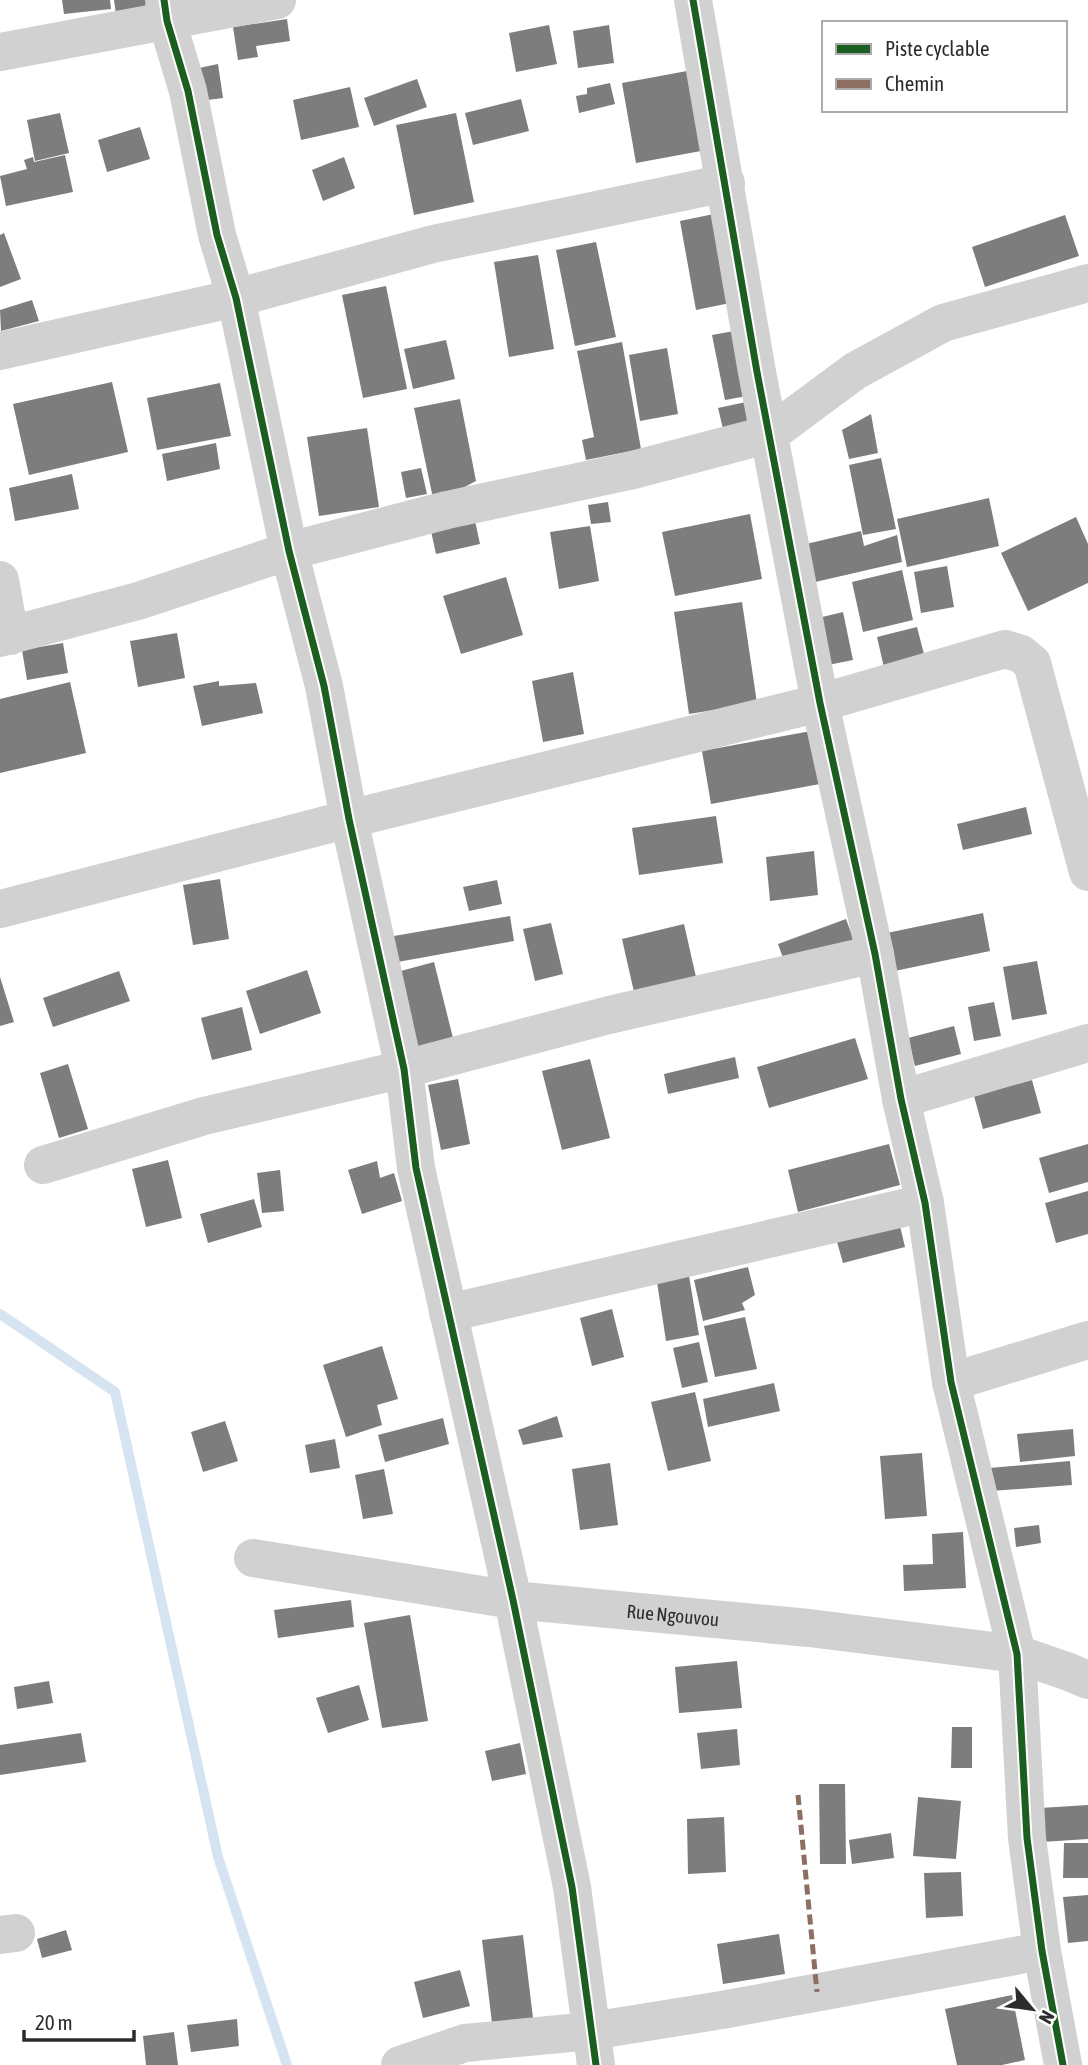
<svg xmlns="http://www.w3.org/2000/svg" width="1088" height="2065" viewBox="0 0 1088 2065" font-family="'Asap Condensed',sans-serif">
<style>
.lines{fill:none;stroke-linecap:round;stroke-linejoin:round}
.stream{stroke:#d6e4f2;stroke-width:10}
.building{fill:#7d7d7d}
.minor{stroke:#d1d1d1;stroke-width:38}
.quiet{stroke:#8d6e63;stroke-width:5;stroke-dasharray:10 5;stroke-linecap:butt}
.cycleway-casing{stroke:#fff;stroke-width:11}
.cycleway{stroke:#1b5e20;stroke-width:7}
.labels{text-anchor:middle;stroke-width:7;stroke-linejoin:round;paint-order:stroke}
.street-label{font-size:19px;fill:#2c2c2c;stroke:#fff}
</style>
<rect width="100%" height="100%" fill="#fff"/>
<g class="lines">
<path class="stream" d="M0,1314L115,1392L218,1857L287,2065"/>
</g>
<path class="building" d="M62,0H110L111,9L64,14Z
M114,0H153L154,8L116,14Z
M287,19L290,41L256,46L258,57L238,60L233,27Z
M549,25L557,64L516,72L509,33Z
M609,25L614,63L578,68L573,31Z
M218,64L223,98L200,101L194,69Z
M687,71L701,151L636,163L622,83Z
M417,79L427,107L374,126L364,98Z
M610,83L615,104L579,113L576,96L587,94V88Z
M350,87L359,127L301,140L293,100Z
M521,99L529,131L473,145L465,113Z
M60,113L69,153L35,161L27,120Z
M456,113L474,202L414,215L396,125Z
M140,127L150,159L107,172L98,140Z
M65,155L73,192L6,206L0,176L27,169L24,160L33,157L34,162Z
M344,157L355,188L323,201L312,170Z
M714,214L730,303L696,310L680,221Z
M1065,215L1079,256L985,287L972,247Z
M4,233L21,279L0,287V235Z
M596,242L616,337L575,346L556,250Z
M538,255L554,349L509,357L494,262Z
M386,286L407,389L363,398L342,295Z
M32,300L39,321L1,331L0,310Z
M734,331L747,396L725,400L712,335Z
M446,340L455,379L413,389L404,349Z
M622,342L641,449L586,460L582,440L594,437L577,351Z
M667,348L678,414L640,421L629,355Z
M112,382L128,452L29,475L13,404Z
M220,383L231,436L157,450L147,398Z
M460,399L476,481L434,503L414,408Z
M746,402L752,427L724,433L718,408Z
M871,414L878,453L849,459L842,430Z
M367,428L379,507L319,516L307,437Z
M216,443L220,469L167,481L162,454Z
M881,458L896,529L863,535L849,465Z
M421,468L427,494L406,498L401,472Z
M72,474L79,509L15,521L9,488Z
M989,498L999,546L907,567L897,519Z
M608,502L611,522L591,524L588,505Z
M750,514L762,579L675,596L662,532Z
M1076,517L1088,544V583L1028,611L1001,553Z
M475,521L480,544L436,554L431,531Z
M590,526L599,581L559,589L550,532Z
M861,531L864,546L897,535L902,562L811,583L802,545Z
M947,566L954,607L921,613L914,572Z
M902,570L913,620L863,632L852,582Z
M506,577L523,635L461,654L443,596Z
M742,602L757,703L689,714L674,612Z
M843,612L853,660L828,665L818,618Z
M917,627L926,662L885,672L877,637Z
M177,633L185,678L138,687L130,641Z
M63,643L68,673L27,680L22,650Z
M573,672L584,734L543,742L532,681Z
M219,681V686L256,683L263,713L202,726L193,686Z
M70,682L86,753L0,773V699Z
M811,731L820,784L711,804L702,751Z
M1026,807L1032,834L963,850L957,824Z
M716,816L723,863L639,875L632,828Z
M814,851L818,895L770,901L766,857Z
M220,879L229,939L193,945L183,885Z
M497,880L502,904L469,911L463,887Z
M983,913L990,951L890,972L882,934Z
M510,916L514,941L392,963L388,937Z
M846,919L854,941L786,966L778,944Z
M551,923L563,974L535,981L523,929Z
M684,924L696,977L634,992L622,939Z
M1037,961L1047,1014L1012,1020L1003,967Z
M434,962L455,1046L418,1055L397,972Z
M307,970L321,1013L260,1034L246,991Z
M119,971L130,1001L53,1027L43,998Z
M0,977L14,1022L0,1026Z
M994,1002L1001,1036L974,1041L968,1007Z
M242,1007L252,1050L212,1060L201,1018Z
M954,1026L961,1054L915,1066L908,1038Z
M855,1038L868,1079L769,1108L757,1067Z
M735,1057L739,1078L668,1094L664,1074Z
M590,1059L610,1138L562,1150L542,1071Z
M68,1064L88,1129L59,1138L40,1073Z
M458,1079L470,1144L441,1150L428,1085Z
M1032,1080L1041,1113L983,1129L974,1096Z
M889,1144L900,1185L798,1212L788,1170Z
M1088,1144V1182L1049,1193L1039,1158Z
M168,1160L182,1218L146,1227L132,1169Z
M377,1161L380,1178L394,1173L402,1201L362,1214L348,1170Z
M280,1170L284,1211L262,1213L257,1173Z
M1088,1191V1234L1056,1243L1045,1203Z
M254,1199L262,1227L208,1243L200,1214Z
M900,1226L905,1247L843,1263L837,1242Z
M748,1267L755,1295L742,1303L745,1310L703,1321L694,1280Z
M689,1276L699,1335L666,1341L657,1282Z
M612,1309L624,1357L592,1366L580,1318Z
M745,1317L757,1369L715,1377L704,1326Z
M699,1342L708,1382L682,1388L673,1348Z
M382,1346L398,1399L377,1405L382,1425L346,1437L323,1365Z
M774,1383L780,1411L708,1427L703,1399Z
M695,1392L711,1461L668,1471L651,1402Z
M557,1416L563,1437L523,1445L518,1430Z
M443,1418L449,1444L385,1462L378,1435Z
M225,1421L238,1461L203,1472L191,1432Z
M1073,1429L1075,1456L1020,1462L1017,1434Z
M335,1439L340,1468L310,1473L305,1445Z
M922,1453L927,1516L885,1519L880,1456Z
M1070,1461L1072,1485L991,1491L989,1468Z
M610,1463L618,1525L580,1530L572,1469Z
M384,1469L393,1514L363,1519L355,1475Z
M1039,1525L1041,1543L1016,1547L1014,1528Z
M963,1532L966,1588L904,1591L903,1565L933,1564L932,1534Z
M351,1600L354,1627L278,1638L274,1610Z
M410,1615L428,1721L382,1728L364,1623Z
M737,1661L742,1708L679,1713L675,1667Z
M49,1681L53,1703L17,1709L14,1687Z
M359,1685L369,1720L328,1733L316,1698Z
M952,1727H972V1768H951Z
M737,1729L740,1765L701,1769L697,1733Z
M81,1733L86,1762L0,1775V1745Z
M520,1743L526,1774L492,1781L485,1751Z
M819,1784H845L846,1864H820Z
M918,1797L961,1801L956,1859L913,1856Z
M1088,1805V1839L1042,1842L1040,1808Z
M724,1817L726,1872L688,1874L687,1819Z
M891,1833L894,1858L852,1864L849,1840Z
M1064,1843H1088V1878H1063Z
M961,1872L963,1916L926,1918L924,1873Z
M1088,1895V1941L1068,1943L1063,1897Z
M66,1930L72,1950L42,1958L37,1939Z
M779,1934L785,1974L723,1984L717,1944Z
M523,1935L533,2018L492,2023L482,1940Z
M460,1970L470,2006L423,2018L414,1982Z
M1012,1995L1025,2060L1002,2065H957L945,2009Z
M237,2019L239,2046L191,2052L187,2025Z
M174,2032L178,2065H146L143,2036Z"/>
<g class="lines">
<g class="minor">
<path d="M164,0L167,21L188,91L217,235L236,298L289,551L324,686L349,819L404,1069L416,1168L513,1600L572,1887L596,2065"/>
<path d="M693,0L757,372L820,703L875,954L901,1099L925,1203L951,1382L1017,1654L1027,1838L1042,1951L1063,2065"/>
<path d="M0,52L277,0"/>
<path d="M0,351L236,298L433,244L726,183"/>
<path d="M0,580L10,636"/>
<path d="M0,638L138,601L289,551L447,510L629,471L770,434L855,371L943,323L1088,283"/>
<path d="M0,909L349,819L820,703L1005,649L1021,654L1032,663L1088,872"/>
<path d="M901,1099L1088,1043"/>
<path d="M43,1165L204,1116L404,1069L609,1015L875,954"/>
<path d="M448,1313L925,1203"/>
<path d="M951,1382L1088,1340"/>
<path id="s1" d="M253,1558L513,1600L809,1628L1017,1654L1069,1672L1088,1680"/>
<path d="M0,1935L16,1933"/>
<path d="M400,2065L465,2043L591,2031L722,2010L1042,1951"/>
</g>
<path class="quiet" d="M798,1795L817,1992"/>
<defs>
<path id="cycleway" d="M164,0L167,21L188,91L217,235L236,298L289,551L324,686L349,819L404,1069L416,1168L513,1600L572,1887L596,2065
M693,0L757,372L820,703L875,954L901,1099L925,1203L951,1382L1017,1654L1027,1838L1042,1951L1063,2065"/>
</defs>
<use href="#cycleway" class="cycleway-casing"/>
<use href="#cycleway" class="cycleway"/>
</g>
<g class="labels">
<g class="street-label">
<text dy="7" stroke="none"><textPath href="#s1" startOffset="424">Rue Ngouvou</textPath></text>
</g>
</g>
<rect x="822" y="21" width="245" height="91" fill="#ffffff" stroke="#ababab" stroke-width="2"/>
<rect x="836" y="44" width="35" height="10" fill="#1b5e20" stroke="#ababab" stroke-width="2"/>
<text x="885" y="56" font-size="21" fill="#2c2c2c">Piste cyclable</text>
<rect x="836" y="79" width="35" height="10" fill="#8d6e63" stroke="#ababab" stroke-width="2"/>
<text x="885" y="91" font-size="21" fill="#2c2c2c">Chemin</text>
<g transform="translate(1032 2009) rotate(119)" stroke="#ffffff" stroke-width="5" paint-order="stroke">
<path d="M0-5L12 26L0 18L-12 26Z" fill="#2c2c2c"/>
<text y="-10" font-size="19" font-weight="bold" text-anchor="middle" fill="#2c2c2c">N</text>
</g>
<path d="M24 2030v10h110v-10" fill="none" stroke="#2c2c2c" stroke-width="3.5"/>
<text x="35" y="2030" font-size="21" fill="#2c2c2c" stroke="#ffffff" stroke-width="5" paint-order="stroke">20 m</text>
</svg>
